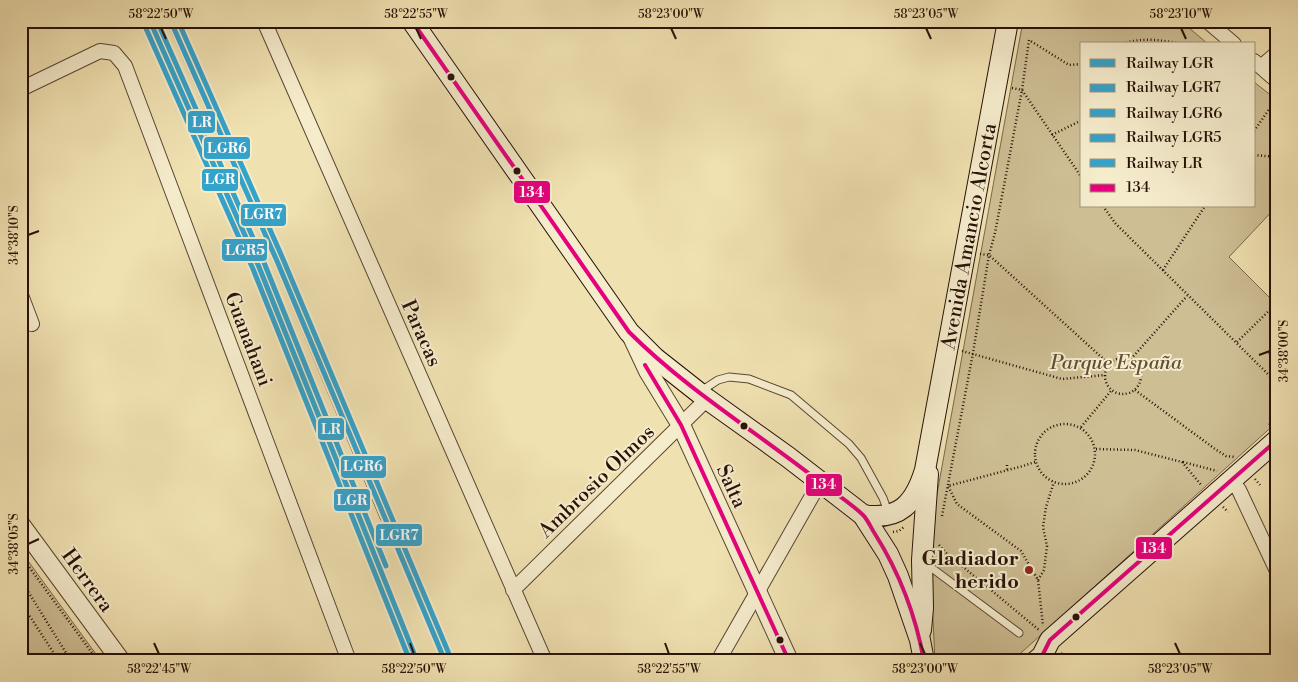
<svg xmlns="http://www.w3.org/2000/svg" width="1298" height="682" viewBox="0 0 1298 682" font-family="'Libre Bodoni',serif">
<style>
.green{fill:#cebe94;stroke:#7a684e}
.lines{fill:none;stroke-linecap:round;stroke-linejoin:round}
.service-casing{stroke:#594532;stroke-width:9}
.minor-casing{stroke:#594532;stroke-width:16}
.tertiary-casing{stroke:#594532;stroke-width:20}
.secondary-casing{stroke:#271107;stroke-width:22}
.path{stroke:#271107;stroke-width:2.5;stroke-dasharray:1 2.5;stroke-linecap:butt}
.service{stroke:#f5eccc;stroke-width:7}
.minor{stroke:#f5eccc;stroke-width:14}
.tertiary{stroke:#f5eccc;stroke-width:18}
.secondary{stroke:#f5eccc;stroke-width:20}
.rail-casing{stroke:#271107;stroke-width:5.5}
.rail{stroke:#f5eccc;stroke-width:4;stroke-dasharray:11;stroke-linecap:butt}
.bus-1-casing{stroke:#f5eccc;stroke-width:8}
.bus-1{stroke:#e5007d;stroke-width:4}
.rail-1-casing{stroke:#f5eccc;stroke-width:9}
.rail-2-casing{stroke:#f5eccc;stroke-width:9}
.rail-3-casing{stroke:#f5eccc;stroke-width:9}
.rail-4-casing{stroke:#f5eccc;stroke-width:9}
.rail-5-casing{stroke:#f5eccc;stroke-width:9}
.rail-1{stroke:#35a2ca;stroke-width:5}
.rail-2{stroke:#35a2ca;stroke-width:5}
.rail-3{stroke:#35a2ca;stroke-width:5}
.rail-4{stroke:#35a2ca;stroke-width:5}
.rail-5{stroke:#35a2ca;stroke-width:5}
.ticks{fill:none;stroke:#271107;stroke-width:2}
.bus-dot{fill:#271107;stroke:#f5eccc;stroke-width:2}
.poi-dot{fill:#8f2418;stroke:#f5eccc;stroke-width:2}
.labels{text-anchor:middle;stroke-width:4;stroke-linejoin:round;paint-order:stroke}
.street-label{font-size:20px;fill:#271107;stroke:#f5eccc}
.park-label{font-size:20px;font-style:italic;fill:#614e38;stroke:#f5eccc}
.poi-label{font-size:20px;font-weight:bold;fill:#271107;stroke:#f5eccc;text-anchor:end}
.line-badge{stroke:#f5eccc;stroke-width:2}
.badge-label{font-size:14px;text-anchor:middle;font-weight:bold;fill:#fff}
.neatline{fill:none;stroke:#271107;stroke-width:2}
.ticks-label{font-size:12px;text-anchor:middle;fill:#271107}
</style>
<rect width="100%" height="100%" fill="#f0e1b1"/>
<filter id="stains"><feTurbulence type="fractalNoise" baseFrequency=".004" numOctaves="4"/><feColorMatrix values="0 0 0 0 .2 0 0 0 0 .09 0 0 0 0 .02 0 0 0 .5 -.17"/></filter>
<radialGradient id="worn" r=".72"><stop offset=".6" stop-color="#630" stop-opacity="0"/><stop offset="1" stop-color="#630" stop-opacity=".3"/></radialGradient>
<path class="green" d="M1023,21H1181L1208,44H1082V206H1254V82L1277,100V206L1229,257L1277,305V345L1268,353L1277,363V422L1012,661H935L929,538Z
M23,554L101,661H21V555Z"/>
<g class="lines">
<defs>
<path id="service" d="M701,391L718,380L729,377L749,379L791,395L849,444L861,458L883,498L888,512
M925,563L1019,633"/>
<path id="minor" d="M264,21L545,661
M1207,21L1234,44
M1254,61L1277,81
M1261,67L1277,53
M21,89L100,51L114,53L125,66L349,661
M21,295L32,324
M1232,480L1239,490L1277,571
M513,590L707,399
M718,661L820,482"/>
<path id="tertiary" d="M632,337L648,371L681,425L789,661
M21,525L121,661"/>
<g id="secondary">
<path d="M412,21L629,332L655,358L707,399L788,457L863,515L888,554L898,576L920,640L924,661"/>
<path id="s1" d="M863,515C900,521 915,503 925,470L1008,21"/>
<path d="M921,630L923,608L922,560L928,474"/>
<path d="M1036,661L1042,656L1050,640L1277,440"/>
</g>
</defs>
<use href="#service" class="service-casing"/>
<use href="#minor" class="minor-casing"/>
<use href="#tertiary" class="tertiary-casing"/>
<use href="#secondary" class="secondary-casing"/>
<path class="path" d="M1123,44C1140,37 1163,40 1181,44
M1012,88L1022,90L1082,178
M1254,131L1277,98
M1052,135L1082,120
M1254,155L1277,157
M1103,206L1115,223L1277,383
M980,254L989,255L1109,364
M1163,270L1205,206
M1237,342L1276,304
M962,351L1062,379L1105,375
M1105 376a18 18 0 1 1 36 0a18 18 0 1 1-36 0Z
M1131,359L1187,296
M1135,390L1215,449L1226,456L1235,457
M1035 454a30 30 0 1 1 60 0a30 30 0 1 1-60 0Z
M1269,425L1277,418
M1081,427L1111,391
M1096,449L1135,450L1182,462L1202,486
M1035,462L1023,466L948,486L957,504L1021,551L1038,580L1043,626
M1183,462L1217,471
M1007,465V470
M1255,479L1260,485
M1223,507L1228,512
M942,516L973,353L989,255L995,233L1022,90L1029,40L1069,65L1082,64
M893,532L899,531L905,526
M939,545L944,551L1039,630
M21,556L98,661
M21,580L71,661
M1038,580L1044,570L1047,546L1043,527L1046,507L1054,482
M21,610L29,615L59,661
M21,647L34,661
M1061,653L1066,660
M21,656L23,661"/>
<use href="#service" class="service"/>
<use href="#minor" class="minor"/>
<use href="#tertiary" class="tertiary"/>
<use href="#secondary" class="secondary"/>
<defs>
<path id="rail" d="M169,21L276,262L383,519"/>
</defs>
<use href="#rail" class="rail-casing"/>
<use href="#rail" class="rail"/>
<defs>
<path id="bus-1" d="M412,21L629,332C684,387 750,428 811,475C826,487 850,502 863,515C868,520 871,528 875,534C899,572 916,617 924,661
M645,365L681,425L789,661
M1036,661L1042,656L1050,640L1277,440"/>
</defs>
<use href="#bus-1" class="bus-1-casing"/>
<use href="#bus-1" class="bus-1"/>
<defs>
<path id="rail-1" d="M150,21L259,267L417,661"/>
<path id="rail-2" d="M178,21L283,259L452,661"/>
<path id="rail-3" d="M172,24L277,261L445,661"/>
<path id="rail-4" d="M144,24L253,269L410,661"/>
<path id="rail-5" d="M157,21L265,265L386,566"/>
</defs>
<use href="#rail-1" class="rail-1-casing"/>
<use href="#rail-2" class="rail-2-casing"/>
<use href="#rail-3" class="rail-3-casing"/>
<use href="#rail-4" class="rail-4-casing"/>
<use href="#rail-5" class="rail-5-casing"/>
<use href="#rail-1" class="rail-1"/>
<use href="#rail-2" class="rail-2"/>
<use href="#rail-3" class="rail-3"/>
<use href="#rail-4" class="rail-4"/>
<use href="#rail-5" class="rail-5"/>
</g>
<path class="ticks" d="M161,28L166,39M416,28L421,39M671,28L676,39M926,28L931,39M1181,28L1186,39M28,235L39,231M1259,355L1270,351M28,544L39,539M154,643L159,654M410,643L414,654M665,643L669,654M920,643L925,654M1175,643L1180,654"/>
<g class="bus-dot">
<circle cx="451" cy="77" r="4.5"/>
<circle cx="517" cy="171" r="4.5"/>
<circle cx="744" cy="426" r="4.5"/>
<circle cx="1076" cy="617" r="4.5"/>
<circle cx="780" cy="640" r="4.5"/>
</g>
<circle class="poi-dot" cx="1029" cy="570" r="5"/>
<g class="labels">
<g class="street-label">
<text dy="7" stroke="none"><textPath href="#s1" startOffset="324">Avenida Amancio Alcorta</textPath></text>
<text transform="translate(422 333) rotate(66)" y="7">Paracas</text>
<text transform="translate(249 339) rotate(69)" y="7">Guanahani</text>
<text transform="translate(596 481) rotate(-44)" y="7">Ambrosio Olmos</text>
<text transform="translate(732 486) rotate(65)" y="7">Salta</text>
<text transform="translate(88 580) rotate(54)" y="7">Herrera</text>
</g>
<g class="park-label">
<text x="1116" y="369">Parque España</text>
</g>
<g class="poi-label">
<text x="1019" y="565">Gladiador<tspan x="1019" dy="23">herido</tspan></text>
</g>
</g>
<g class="line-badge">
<rect x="187" y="110" width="29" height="24" rx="5" fill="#35a2ca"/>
<rect x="203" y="136" width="48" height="24" rx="5" fill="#35a2ca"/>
<rect x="201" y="168" width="38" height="24" rx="5" fill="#35a2ca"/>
<rect x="513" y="180" width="38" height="24" rx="5" fill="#e5007d"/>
<rect x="240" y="203" width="47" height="24" rx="5" fill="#35a2ca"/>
<rect x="221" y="238" width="47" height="24" rx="5" fill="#35a2ca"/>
<rect x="317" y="417" width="28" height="24" rx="5" fill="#35a2ca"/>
<rect x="340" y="455" width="47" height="24" rx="5" fill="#35a2ca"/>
<rect x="805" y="473" width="38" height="24" rx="5" fill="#e5007d"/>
<rect x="333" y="488" width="38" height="24" rx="5" fill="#35a2ca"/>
<rect x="375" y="523" width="48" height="24" rx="5" fill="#35a2ca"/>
<rect x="1135" y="536" width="38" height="24" rx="5" fill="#e5007d"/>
</g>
<g class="badge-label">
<text x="202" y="127">LR</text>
<text x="227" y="153">LGR6</text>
<text x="220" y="184">LGR</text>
<text x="532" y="197">134</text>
<text x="263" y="219">LGR7</text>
<text x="245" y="255">LGR5</text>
<text x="331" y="434">LR</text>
<text x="363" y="471">LGR6</text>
<text x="824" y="489">134</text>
<text x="352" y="505">LGR</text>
<text x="399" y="540">LGR7</text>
<text x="1154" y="553">134</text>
</g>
<rect width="1298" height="682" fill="none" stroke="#f0e1b1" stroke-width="55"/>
<rect x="1080" y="42" width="175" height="165" fill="#f5eccc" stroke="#a3947d"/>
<rect x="1090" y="59" width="25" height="8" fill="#35a2ca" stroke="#a3947d"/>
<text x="1126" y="68" font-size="15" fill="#271107">Railway LGR</text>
<rect x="1090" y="84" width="25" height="8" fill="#35a2ca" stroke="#a3947d"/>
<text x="1126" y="92" font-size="15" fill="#271107">Railway LGR7</text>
<rect x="1090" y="109" width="25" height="8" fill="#35a2ca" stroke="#a3947d"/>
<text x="1126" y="118" font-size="15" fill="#271107">Railway LGR6</text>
<rect x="1090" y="134" width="25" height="8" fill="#35a2ca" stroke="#a3947d"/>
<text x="1126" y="142" font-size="15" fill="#271107">Railway LGR5</text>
<rect x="1090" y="159" width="25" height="8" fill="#35a2ca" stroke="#a3947d"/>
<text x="1126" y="168" font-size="15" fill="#271107">Railway LR</text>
<rect x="1090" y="184" width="25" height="8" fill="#e5007d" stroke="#a3947d"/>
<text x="1126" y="192" font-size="15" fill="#271107">134</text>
<rect x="28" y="28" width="1242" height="626" class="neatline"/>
<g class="ticks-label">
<text x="161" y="18">58°22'50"W</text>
<text x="416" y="18">58°22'55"W</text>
<text x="671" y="18">58°23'00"W</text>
<text x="926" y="18">58°23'05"W</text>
<text x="1181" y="18">58°23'10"W</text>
<text transform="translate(14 235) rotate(-90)" y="4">34°38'10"S</text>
<text transform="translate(1284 351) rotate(-90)" y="4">34°38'00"S</text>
<text transform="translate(14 544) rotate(-90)" y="4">34°38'05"S</text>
<text x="159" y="673">58°22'45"W</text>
<text x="414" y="673">58°22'50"W</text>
<text x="669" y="673">58°22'55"W</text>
<text x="925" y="673">58°23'00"W</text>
<text x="1180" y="673">58°23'05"W</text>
</g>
<rect width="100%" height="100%" filter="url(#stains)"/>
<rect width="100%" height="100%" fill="url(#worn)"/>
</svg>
